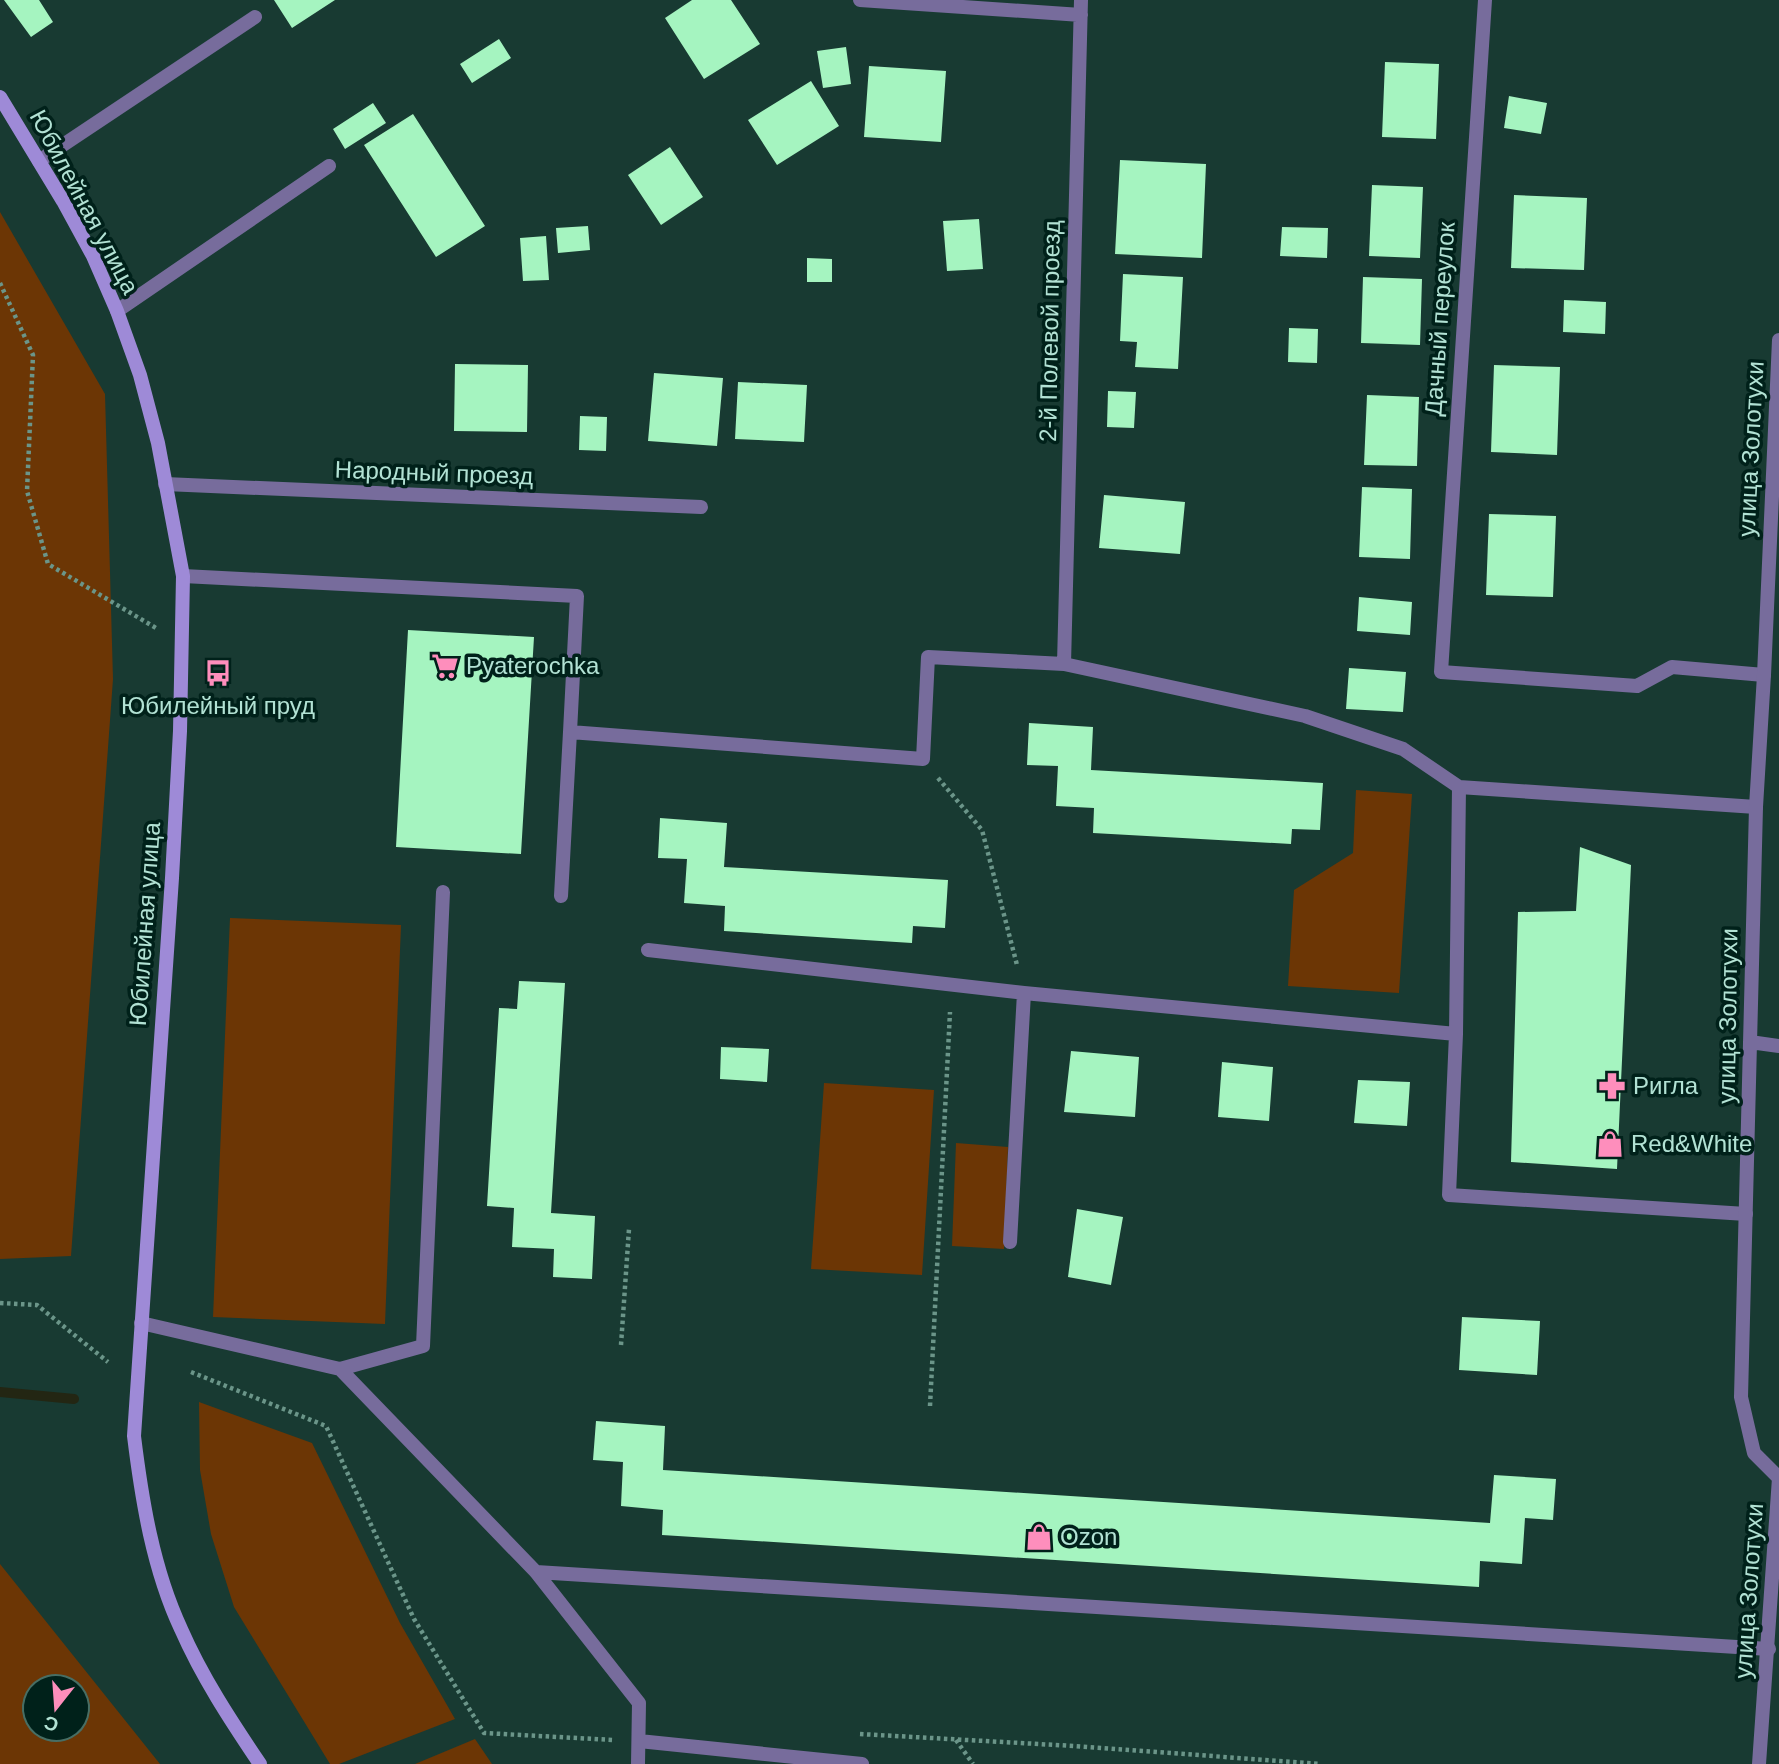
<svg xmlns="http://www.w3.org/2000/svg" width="1779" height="1764" viewBox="0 0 1779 1764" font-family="Arial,sans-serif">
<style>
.green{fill:#6c3605;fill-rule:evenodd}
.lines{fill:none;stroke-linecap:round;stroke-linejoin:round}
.stream{stroke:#232613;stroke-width:10}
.building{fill:#a5f4c0}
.path{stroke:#6b9589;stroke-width:4.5;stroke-dasharray:3.5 3.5;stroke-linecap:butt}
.lane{stroke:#776c9c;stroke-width:14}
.street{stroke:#776c9c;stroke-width:14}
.secondary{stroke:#9e8ad7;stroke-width:14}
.labels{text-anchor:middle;stroke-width:7;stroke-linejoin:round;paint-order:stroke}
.street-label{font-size:24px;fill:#b2e2d4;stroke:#00211a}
.poi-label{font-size:24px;fill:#b2e2d4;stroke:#00211a;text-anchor:start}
</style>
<rect width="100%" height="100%" fill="#183a32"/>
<path class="green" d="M0,212L105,394L113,679L71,1256L0,1259Z
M1356,790L1412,794L1399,993L1288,986L1294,890L1353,853Z
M230,918L401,925L385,1324L213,1317Z
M824,1083L934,1090L922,1275L811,1269Z
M956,1143L1008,1147L1004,1249L952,1246Z
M199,1402L312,1443L400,1623L455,1719L339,1764H330L234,1607L211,1534L200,1470Z
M0,1564L160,1764H0ZM35,1687H77V1729H35Z
M475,1739L492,1764H415Z"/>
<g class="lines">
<path class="stream" d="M0,1392L74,1399"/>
</g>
<path class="building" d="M4,0H39L53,22L31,37Z
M274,0H335L292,28Z
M692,0H731L760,44L704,79L665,18Z
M499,39L511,58L472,83L460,64Z
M846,47L851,84L823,88L817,51Z
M1385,62L1439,64L1436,139L1382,137Z
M869,66L946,71L941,142L864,137Z
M811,81L839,126L777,165L748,120Z
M1509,96L1547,103L1541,134L1504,128Z
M373,103L386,123L345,149L333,129Z
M413,114L485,226L436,257L364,145Z
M670,147L703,197L661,225L628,175Z
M1120,160L1206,164L1202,258L1115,254Z
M1372,185L1423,187L1420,258L1369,256Z
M1514,195L1587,198L1584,270L1511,268Z
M979,219L983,269L947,271L943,221Z
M588,226L590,250L558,253L556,228Z
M1282,227L1328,228L1327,258L1280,256Z
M546,236L549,280L523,281L520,238Z
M807,258L832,259V282H807Z
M1123,274L1183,277L1178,369L1135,367L1137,342L1120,341Z
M1363,277L1422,279L1420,345L1361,343Z
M1564,300L1606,302L1605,334L1563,332Z
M1289,328L1318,329L1317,363L1288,362Z
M455,364L528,365L527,432L454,431Z
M1494,365L1560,367L1557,455L1491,452Z
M654,373L723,378L717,446L648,441Z
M738,382L807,385L804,442L735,439Z
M1108,391L1136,392L1134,428L1107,427Z
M1367,395L1419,397L1417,466L1364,465Z
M580,416L607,417L606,451L579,450Z
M1362,487L1412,489L1410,559L1359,557Z
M1104,495L1185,502L1180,554L1099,548Z
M1489,514L1556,516L1553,597L1486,595Z
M1359,597L1412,602L1410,635L1357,631Z
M408,630L534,637L521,854L396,847Z
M1349,668L1406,672L1403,712L1346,709Z
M1029,723L1093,727L1091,770L1323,783L1320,830L1292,829L1291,844L1093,833L1094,808L1056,806L1058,766L1027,765Z
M660,818L727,823L724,867L948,880L945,928L913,926L912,943L724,931L725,906L684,903L687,859L658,858Z
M1580,847L1631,865L1617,1169L1511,1162L1518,912L1576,911Z
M519,981L565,983L551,1213L595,1216L592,1279L553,1277L554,1249L512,1247L514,1208L487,1206L499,1008L517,1009Z
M721,1047L769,1049L767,1082L720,1079Z
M1071,1051L1139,1057L1135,1117L1064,1112Z
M1222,1062L1273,1067L1269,1121L1218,1117Z
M1358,1080L1410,1082L1407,1126L1354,1123Z
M1077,1209L1123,1217L1111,1285L1068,1277Z
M1462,1317L1540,1321L1537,1375L1459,1370Z
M596,1421L665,1426L663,1470L1490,1523L1494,1475L1556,1479L1553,1520L1525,1518L1522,1564L1480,1561L1479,1587L662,1535L663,1510L621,1506L623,1462L593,1460Z"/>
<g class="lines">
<path class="path" d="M0,283L33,355L27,491L48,564L156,628
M938,778L982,830L1017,965
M0,1303L37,1305L108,1362
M621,1345L629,1229
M191,1372L326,1426L414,1619L484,1733L614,1740
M930,1406L950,1012
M860,1734L1074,1746L1321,1764
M956,1740L973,1764"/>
<path class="lane" d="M860,0L1081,15
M1485,0L1441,672L1637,686L1672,667L1764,675
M39,161L255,17
M117,311L329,166
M165,484L701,507
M183,576L577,596L570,732
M1064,664L1081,0
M1459,787L1756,807
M561,896L570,732L923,759L928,657L1064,664L1305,716L1403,749L1459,787L1456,1034L1449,1195L1746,1214
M648,950L1024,993L1456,1034
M1010,1242L1024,993
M141,1323L340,1369L536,1572L639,1703L638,1764
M340,1369L423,1346L443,892
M536,1572L1769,1649
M639,1741L862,1764"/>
<path class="street" d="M1750,1042L1779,1046
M1759,1764L1779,1478L1754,1453L1741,1397L1756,807L1764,675L1779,340"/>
<path class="secondary" d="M0,97L63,201L93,256L117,311L140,375L158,443L183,576L180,731L172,878L134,1436C142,1501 153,1569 181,1629C202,1677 231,1721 260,1764"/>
</g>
<defs>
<symbol id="supermarket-bare" viewBox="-9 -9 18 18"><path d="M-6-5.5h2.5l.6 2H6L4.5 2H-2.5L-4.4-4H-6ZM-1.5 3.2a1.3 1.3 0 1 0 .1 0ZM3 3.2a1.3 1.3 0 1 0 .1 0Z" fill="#fe8ebc" stroke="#00211a" stroke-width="2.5" paint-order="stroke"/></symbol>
<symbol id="bus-bare" viewBox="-9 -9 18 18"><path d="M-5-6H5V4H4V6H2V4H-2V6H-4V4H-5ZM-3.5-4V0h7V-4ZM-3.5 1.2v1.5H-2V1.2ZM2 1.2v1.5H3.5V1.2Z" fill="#fe8ebc" stroke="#00211a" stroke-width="2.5" paint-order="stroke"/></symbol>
<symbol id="pharmacy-bare" viewBox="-9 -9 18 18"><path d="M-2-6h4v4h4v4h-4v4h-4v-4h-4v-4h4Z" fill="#fe8ebc" stroke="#00211a" stroke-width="2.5" paint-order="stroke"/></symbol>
<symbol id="shop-bare" viewBox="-9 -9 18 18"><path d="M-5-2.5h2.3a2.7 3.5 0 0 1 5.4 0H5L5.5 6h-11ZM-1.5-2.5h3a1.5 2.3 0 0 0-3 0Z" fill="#fe8ebc" stroke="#00211a" stroke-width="2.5" paint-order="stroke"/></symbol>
</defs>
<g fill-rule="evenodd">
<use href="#supermarket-bare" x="426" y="647" width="38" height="38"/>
<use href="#bus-bare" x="199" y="654" width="38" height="38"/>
<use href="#pharmacy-bare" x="1593" y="1067" width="38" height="38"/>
<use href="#shop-bare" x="1591" y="1125" width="38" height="38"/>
<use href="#shop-bare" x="1020" y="1518" width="38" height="38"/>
</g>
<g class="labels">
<g class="street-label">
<text transform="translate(84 202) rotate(62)" y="8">Юбилейная улица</text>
<text transform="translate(1440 319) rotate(-86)" y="8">Дачный переулок</text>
<text transform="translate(1050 331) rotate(-89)" y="8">2-й Полевой проезд</text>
<text transform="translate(1751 449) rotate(-87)" y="8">улица Золотухи</text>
<text transform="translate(434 473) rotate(2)" y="8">Народный проезд</text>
<text transform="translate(145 924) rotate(-86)" y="8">Юбилейная улица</text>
<text transform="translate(1728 1016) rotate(-89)" y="8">улица Золотухи</text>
<text transform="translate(1749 1591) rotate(-86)" y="8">улица Золотухи</text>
</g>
<g class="poi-label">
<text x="466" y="674">Pyaterochka</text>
<text x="218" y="714" text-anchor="middle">Юбилейный пруд</text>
<text x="1633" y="1094">Ригла</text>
<text x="1631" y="1152">Red&amp;White</text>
<text x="1060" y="1545">Ozon</text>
</g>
</g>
<g transform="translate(56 1708) rotate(197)"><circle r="33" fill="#00211a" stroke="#476e64" stroke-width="2"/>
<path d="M0-5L12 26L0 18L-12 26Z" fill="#fe8ebc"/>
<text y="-10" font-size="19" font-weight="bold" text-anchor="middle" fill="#b2e2d4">С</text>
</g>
</svg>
